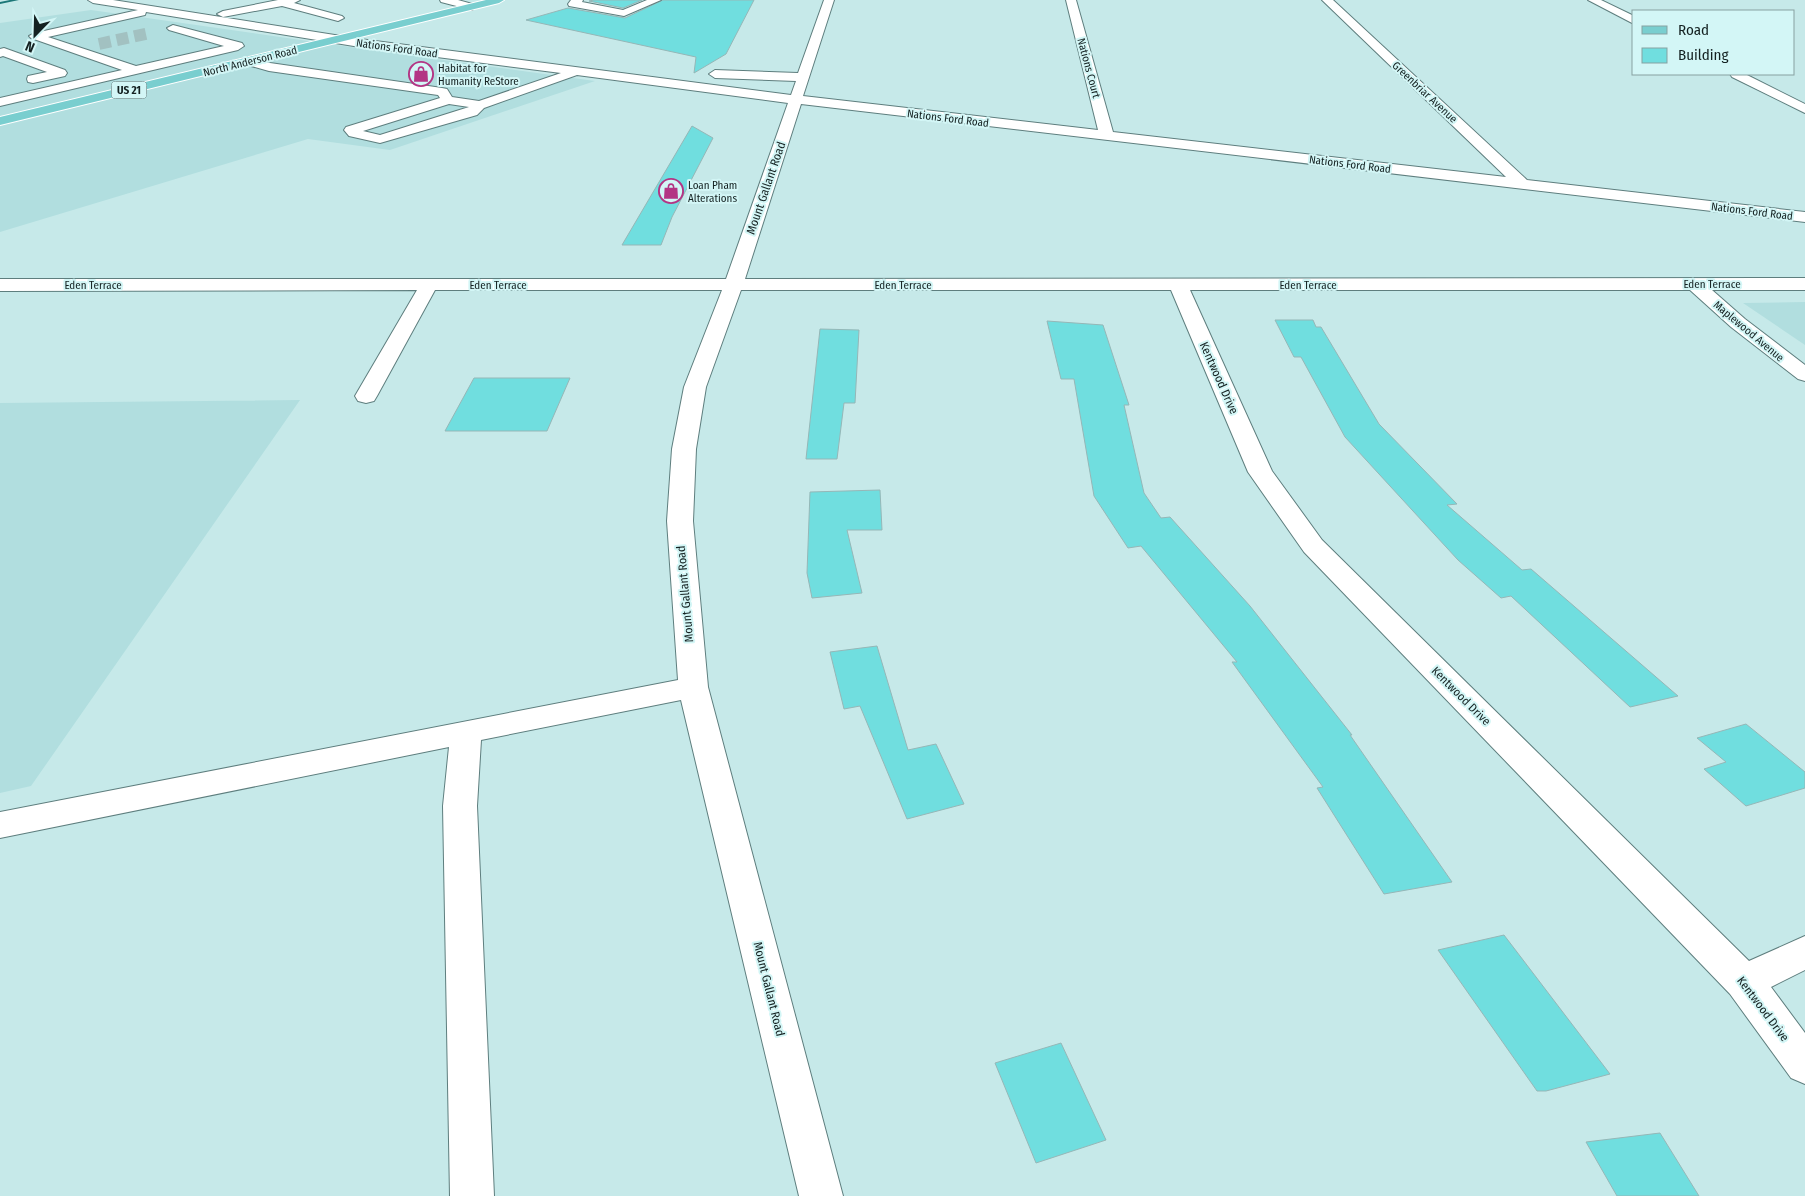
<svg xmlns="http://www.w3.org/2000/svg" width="1805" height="1196" viewBox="0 0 1805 1196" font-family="'Fira Sans Condensed',sans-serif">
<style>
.built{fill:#b1dedf}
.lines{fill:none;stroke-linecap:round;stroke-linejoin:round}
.stream{fill:#1c7778;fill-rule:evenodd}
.building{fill:#70dedf;stroke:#95b7b7}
.minor-tunnel{stroke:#a2c1c1;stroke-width:12;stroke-dasharray:12 6;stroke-linecap:butt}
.minor-casing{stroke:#5e7e7e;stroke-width:2}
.major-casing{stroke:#fff;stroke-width:2}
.minor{fill:#fff;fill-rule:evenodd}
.major{fill:#79cecf;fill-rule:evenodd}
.labels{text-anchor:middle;stroke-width:4;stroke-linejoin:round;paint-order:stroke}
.far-street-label{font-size:11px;fill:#142121;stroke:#d3f6f6}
.far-poi-label{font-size:11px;fill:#142121;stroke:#d3f6f6;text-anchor:start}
.shield{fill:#d3f6f6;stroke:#4d6161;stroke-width:1}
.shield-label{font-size:11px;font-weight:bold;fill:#142121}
.street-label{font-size:12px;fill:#142121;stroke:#d3f6f6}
</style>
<rect width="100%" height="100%" fill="#c6e9e9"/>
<path class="built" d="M91,10L343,46L595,81L390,150L308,139L0,232V23Z
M1805,302V345L1743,303Z
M300,400L31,786L0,793V403Z"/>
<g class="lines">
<path class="stream" d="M10,0H19L0,4V2Z"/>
</g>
<path class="building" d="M594,0H642L623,8L589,1Z
M663,0H754L726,54L694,73L696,57L526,20L568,8L625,18Z
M692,126L713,138L672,217L661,245H622Z
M1275,320H1313L1316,327H1321L1379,424L1457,504L1447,505L1522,570L1531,569L1678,696L1630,707L1511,596L1501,598L1458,560L1345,437L1301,357H1294Z
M1047,321L1103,325L1129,405H1124L1144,493L1161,518L1170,517L1250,606L1352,735H1350L1452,882L1384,894L1317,788L1323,787L1232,662H1237L1141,546L1128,548L1094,496L1074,379H1061Z
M820,329L859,330L855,403H844L837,459H806Z
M474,378H570L547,431H445Z
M880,490L882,530H847L862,593L812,598L807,573L810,492Z
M877,646L908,750L936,744L964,804L907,819L860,706L844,709L830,652Z
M1746,724L1805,772V788L1746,806L1704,769L1726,762L1697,738Z
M1504,935L1610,1074L1546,1091H1537L1438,950Z
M1061,1043L1106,1140L1036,1163L995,1063Z
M1660,1133L1699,1196H1617L1586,1142Z"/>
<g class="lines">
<path class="minor-tunnel" d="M99,44L150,33"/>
<defs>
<path id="minor" d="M88,0H113L360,39L791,95L796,81L715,78L709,74L715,70L798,73L824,0H834L803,96L1098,130L1066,0H1076L1113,132L1506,177L1322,0H1333L1527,180L1805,212V222L801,104L745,279L1805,278V290H1712L1745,319L1805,365V381L1798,379L1731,327L1690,290H1190L1272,471L1322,540L1749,961L1805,936V970L1771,987L1805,1033V1084L1791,1078L1730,994L1304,552L1248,472L1171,290H741L706,387L696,449L693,521L708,687L843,1196H799L681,700L481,740L477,806L494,1196H450L443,806L449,747L0,838V812L678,680L667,521L672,449L684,387L722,290H435L377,396L374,401L366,403L358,401L355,396L417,290L0,291V279H726L788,103L577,75L484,108L477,115L380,143L349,136L344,130L346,127L440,98L438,95L269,71L244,64L242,61L248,57L270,63L442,88L447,89L452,97L479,101L561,73L360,47L146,12L145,15L48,37L136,66L224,46L169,30L167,28L173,25L242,43L244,46L238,50L0,106V98L122,70L31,38L29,36L35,33L138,10L93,3ZM449,104L469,107L380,135L363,131Z
M278,0H300L294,3L342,16L344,18L338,21L282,6L223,17L217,14L223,11Z
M440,0H458L476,5L477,7L472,10L441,2Z
M571,0H583L582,2L623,10L647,0H661L624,16L569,6L568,4Z
M1588,0H1601L1634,16V24Z
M4,48L65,70L67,73L65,76L33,83L28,82L27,79L28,76L47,72L3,56L0,57V49Z
M1730,74H1745L1805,104V113L1732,77Z"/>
<path id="major" d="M486,0H504L499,3L0,125V117Z"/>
</defs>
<use href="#minor" class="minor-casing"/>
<use href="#major" class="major-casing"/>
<use href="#minor" class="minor"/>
<use href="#major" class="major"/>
</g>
<defs>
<symbol id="shop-ring" viewBox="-11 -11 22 22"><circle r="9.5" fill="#d3f6f6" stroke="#b33584" stroke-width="1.5"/><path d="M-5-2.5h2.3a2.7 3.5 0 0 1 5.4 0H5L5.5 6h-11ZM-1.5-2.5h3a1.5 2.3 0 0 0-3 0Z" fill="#b33584"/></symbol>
</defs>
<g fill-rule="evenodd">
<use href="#shop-ring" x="407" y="60" width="28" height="28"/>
<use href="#shop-ring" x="657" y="177" width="28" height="28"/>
</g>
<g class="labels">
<g class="far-street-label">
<text transform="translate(397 48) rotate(8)" y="4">Nations Ford Road</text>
<text transform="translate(250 61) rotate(-14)" y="4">North Anderson Road</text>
<text transform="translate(1089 68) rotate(75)" y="4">Nations Court</text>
<text transform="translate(1425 92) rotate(43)" y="4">Greenbriar Avenue</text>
<text transform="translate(948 118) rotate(7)" y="4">Nations Ford Road</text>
<text transform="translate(1350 164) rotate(7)" y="4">Nations Ford Road</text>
<text transform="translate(1752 211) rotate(7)" y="4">Nations Ford Road</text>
<text x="1712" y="288">Eden Terrace</text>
<text x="93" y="289">Eden Terrace</text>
<text x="498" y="289">Eden Terrace</text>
<text x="903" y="289">Eden Terrace</text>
<text x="1308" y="289">Eden Terrace</text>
<text transform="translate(1749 331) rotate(40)" y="4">Maplewood Avenue</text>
</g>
<g class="far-poi-label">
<text x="438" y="72">Habitat for<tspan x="438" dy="13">Humanity ReStore</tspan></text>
<text x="688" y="189">Loan Pham<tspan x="688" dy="13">Alterations</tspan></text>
</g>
<rect class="shield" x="111.5" y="81.5" width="35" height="17" rx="4"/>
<g class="shield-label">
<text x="129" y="94">US 21</text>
</g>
<g class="street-label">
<text transform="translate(766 188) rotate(-71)" y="4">Mount Gallant Road</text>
<text transform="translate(1219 378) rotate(66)" y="4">Kentwood Drive</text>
<text transform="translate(685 594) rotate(-95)" y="4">Mount Gallant Road</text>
<text transform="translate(1461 696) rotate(45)" y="4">Kentwood Drive</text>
<text transform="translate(769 989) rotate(76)" y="4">Mount Gallant Road</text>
<text transform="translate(1763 1009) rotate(53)" y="4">Kentwood Drive</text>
</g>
</g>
<rect x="1632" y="10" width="162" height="65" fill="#d3f6f6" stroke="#87a1a1"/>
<rect x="1642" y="26" width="25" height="8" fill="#79cecf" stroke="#87a1a1"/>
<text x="1678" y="35" font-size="15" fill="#142121">Road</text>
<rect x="1642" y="48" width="25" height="15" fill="#70dedf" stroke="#87a1a1"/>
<text x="1678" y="60" font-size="15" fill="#142121">Building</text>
<g transform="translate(35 35) rotate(203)" stroke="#d3f6f6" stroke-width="4" paint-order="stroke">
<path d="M0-4L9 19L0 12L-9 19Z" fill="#142121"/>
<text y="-8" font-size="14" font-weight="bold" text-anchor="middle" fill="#142121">N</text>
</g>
</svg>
